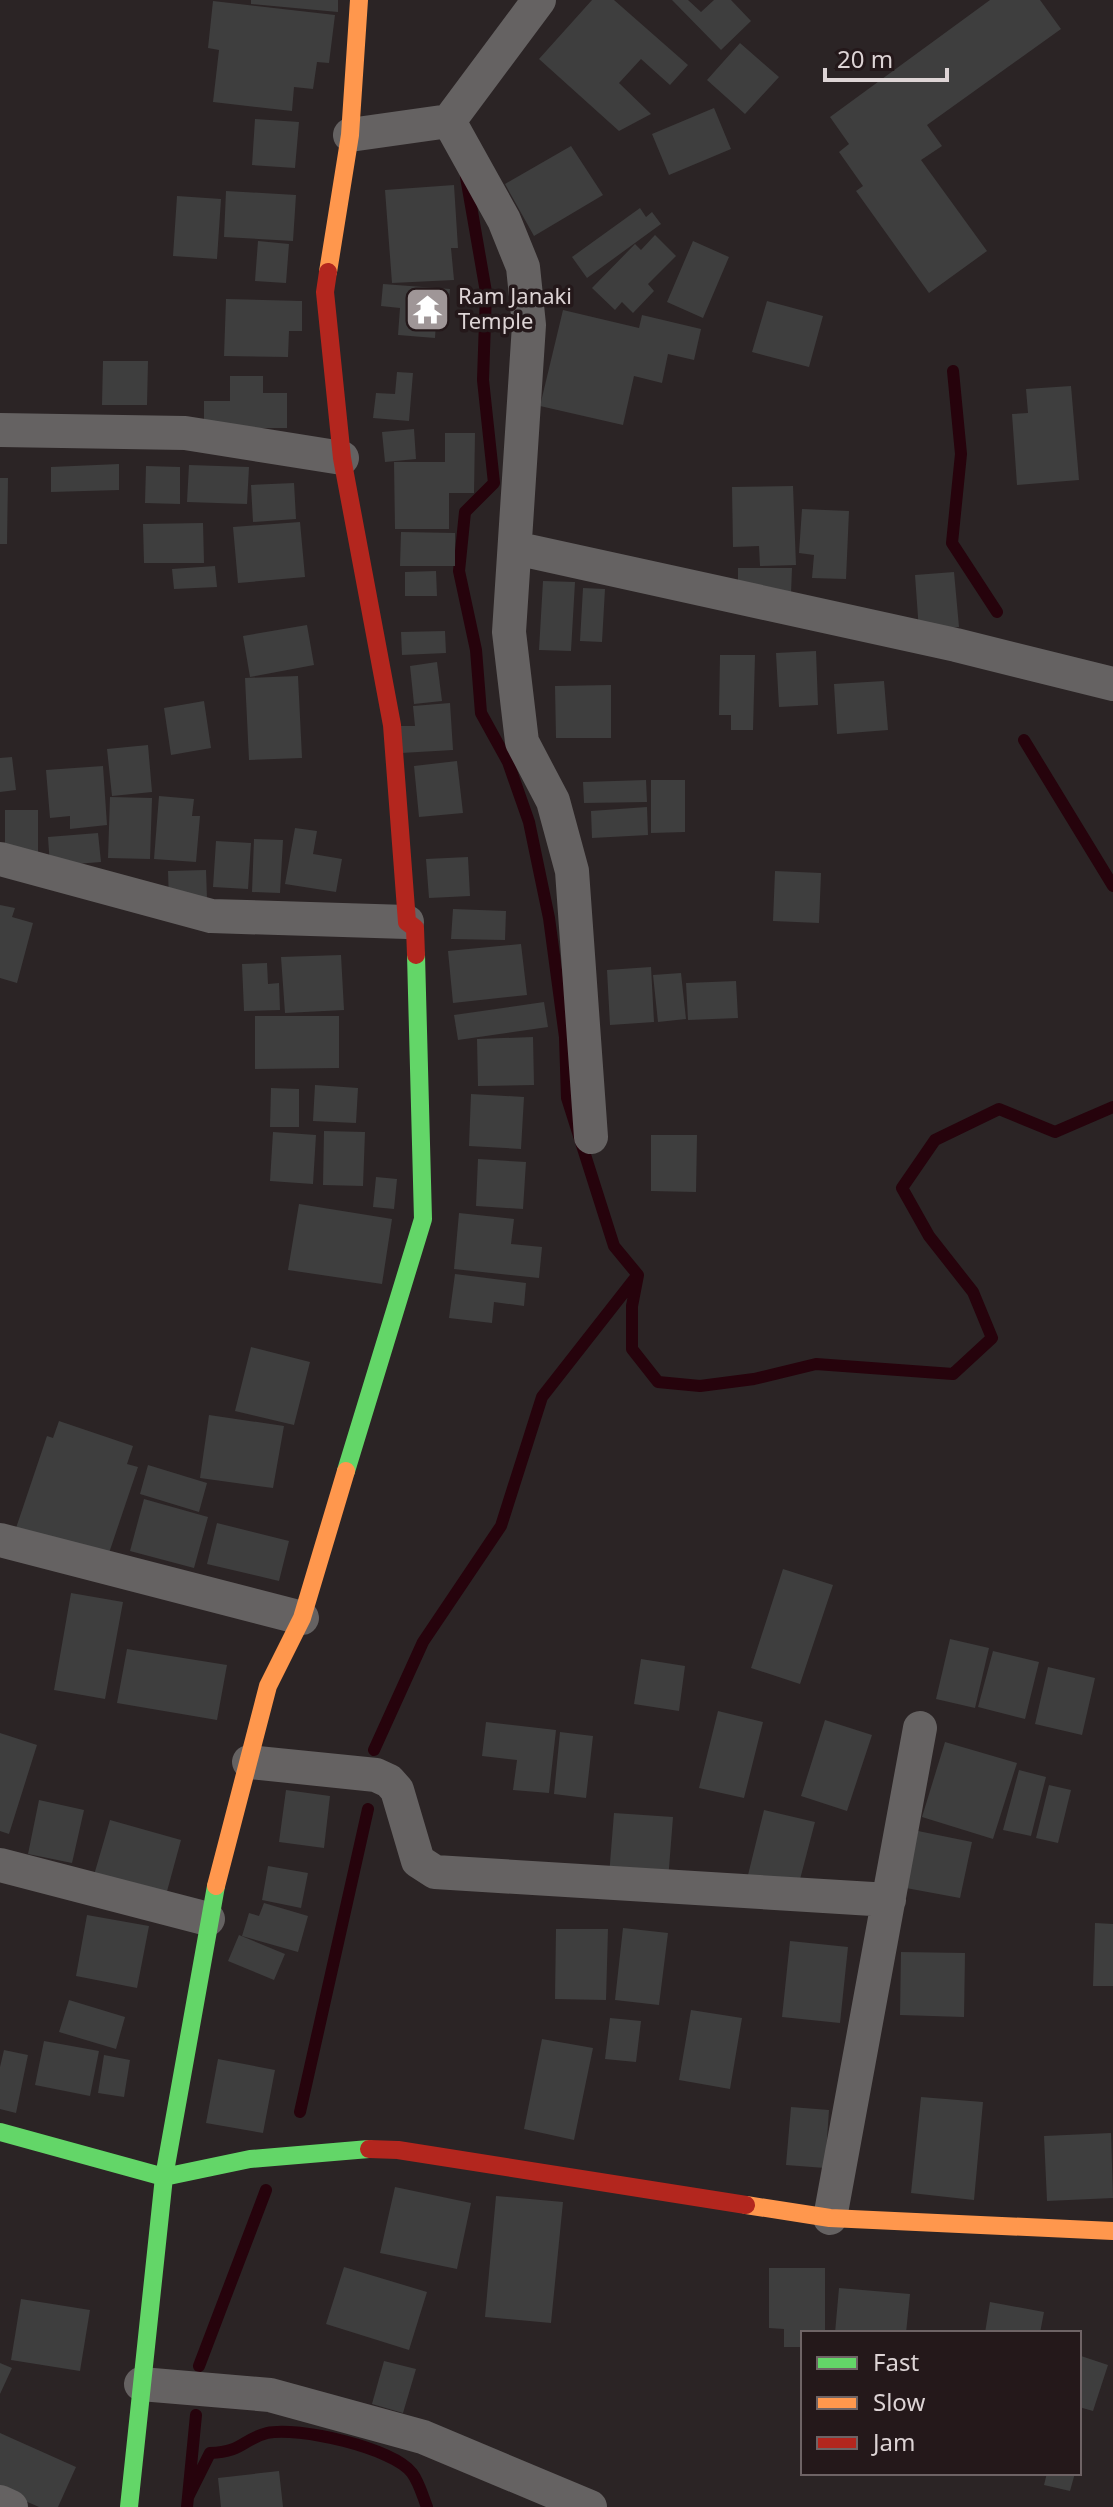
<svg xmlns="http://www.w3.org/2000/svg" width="1113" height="2507" viewBox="0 0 1113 2507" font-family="'Noto Sans',sans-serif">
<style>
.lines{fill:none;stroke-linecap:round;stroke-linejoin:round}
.stream{stroke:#26030c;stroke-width:12}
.building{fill:#3e3e3e}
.street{stroke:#656262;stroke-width:34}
.fast{stroke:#63d668;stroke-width:18}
.slow{stroke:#ff974d;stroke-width:18}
.jam{stroke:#b3261e;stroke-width:18}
.labels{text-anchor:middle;stroke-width:7;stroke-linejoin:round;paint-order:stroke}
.poi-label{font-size:22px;fill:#ddd4d5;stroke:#24181a;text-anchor:start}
</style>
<rect width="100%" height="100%" fill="#2b2425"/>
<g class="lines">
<path class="stream" d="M466,177L486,292L483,380L494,483L465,512L459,571L476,650L481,713L508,762L529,822L549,918L565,1037L567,1098L614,1246L638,1275L632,1306V1349L658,1382L700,1386L754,1379L816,1364L953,1374L992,1338L973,1292L929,1236L902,1188L935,1140L999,1109L1055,1132L1113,1107
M953,371L961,454L952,543L997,612
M1024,740L1113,886
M374,1750L423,1642L501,1526L542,1397L636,1277
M300,2112L368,1809
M199,2366L266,2190
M188,2497L210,2453C243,2452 243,2439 267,2433C297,2426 394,2448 412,2473C419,2482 423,2497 427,2507
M187,2507L196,2415"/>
</g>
<path class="building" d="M251,0H338V12L251,4Z
M592,0H614L688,65L670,85L641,59L619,83L651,114L619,131L539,59Z
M672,0H688L701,12L714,0H731L751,21L721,50Z
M990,0H1040L1061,29L927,125L942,146L921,160L987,251L929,293L856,191L863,186L839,152L849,144L830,117Z
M213,1L335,15L329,63L317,62L313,89L294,87L292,111L213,102L219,50L208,48Z
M740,43L779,77L745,114L707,80Z
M714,108L731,149L669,175L652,134Z
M255,119L299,122L295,168L252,165Z
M571,146L603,195L534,236L505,184Z
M454,185L458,248H451L454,280L392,283L385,190Z
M226,191L296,195L293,241L224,237Z
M177,196L221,199L217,259L173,256Z
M640,208L646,217L652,212L661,224L587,278L572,257Z
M655,235L676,256L648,284L654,291L633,313L622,302L615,310L592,288L635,244L641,250Z
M258,241L289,244L286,283L255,281Z
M693,241L729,257L703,318L667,302Z
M383,284L450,289L448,310L437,309L435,338L398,335L400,308L381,306Z
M226,299L302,301V331H289L288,357L224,356Z
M767,301L823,316L809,367L752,352Z
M563,310L639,328L642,315L701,329L694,360L668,354L662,383L634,376L623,425L540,406Z
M103,361H148L147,405H102Z
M397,372L413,373L409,421L373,418L376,393L395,394Z
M230,376H263V393H287V428H204V401H230Z
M1071,386L1079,480L1017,485L1012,414L1028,413L1026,389Z
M414,429L416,459L385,462L382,432Z
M445,433H475L474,493H449V529H395L394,462H445Z
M119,464V490L51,492V467Z
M189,465L249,467L247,504L187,502Z
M146,466L180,467V504L145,503Z
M0,478H8L7,544H0Z
M294,483L296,519L253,522L251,485Z
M793,486L796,565L760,566L759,546L733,547L732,487Z
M802,509L849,511L846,579L812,578L814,555L799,553Z
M300,522L305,577L238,583L233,527Z
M203,523L204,563H144L143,524Z
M401,532L455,533V566H400Z
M215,566L217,587L174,589L172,569Z
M738,568H792L791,594H738Z
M436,571L437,596H405V572Z
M954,572L959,627L919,631L915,575Z
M543,581L575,582L571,651L539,650Z
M583,588L605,589L602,642L580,641Z
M307,625L314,665L250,677L243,636Z
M445,631L446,653L402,655L401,632Z
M816,651L818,705L779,707L776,653Z
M720,655H755L753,730H731V715H719Z
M437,662L442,701L414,704L410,666Z
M298,676L302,758L249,760L245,678Z
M884,681L888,730L837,734L834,684Z
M611,685V738H556L555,686Z
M204,701L211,748L171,755L164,708Z
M450,703L453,750L401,753L400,726H415L413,706Z
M148,745L152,792L112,796L107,749Z
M12,757L16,790L0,792V758Z
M457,761L463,813L419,817L414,766Z
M103,766L107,825L70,829V816L50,818L46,770Z
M646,780L647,802L584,803L583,782Z
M651,780H685V832L651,833Z
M159,796L194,799L192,816H200L196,862L154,859Z
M110,797L152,798L150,859L108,858Z
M647,807L648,835L592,838L591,811Z
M5,810H38V853H5Z
M295,828L317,831L313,854L342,859L336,892L285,884Z
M98,833L101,862L50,866L48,837Z
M254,839L283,840L280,893L252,892Z
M216,841L251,843L248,889L213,887Z
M468,857L470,896L429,898L426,859Z
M206,870L207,899L169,901L168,871Z
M775,871L821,873L819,923L773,921Z
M0,905L15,908L12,917L33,923L17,983L0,978Z
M453,909L506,911L505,940L451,939Z
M521,944L527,995L453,1003L448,951Z
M341,955L344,1010L285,1013L281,957Z
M267,963L268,984L279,983L280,1010L244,1011L242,964Z
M651,967L654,1022L610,1025L607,970Z
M681,973L686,1019L658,1022L653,975Z
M736,981L738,1018L688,1020L686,983Z
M544,1002L548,1027L458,1040L454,1015Z
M255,1016H339V1068L255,1069Z
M533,1037L534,1085L478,1086L477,1039Z
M315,1085L358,1088L356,1123L313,1121Z
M271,1088L299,1089V1127H270Z
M471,1094L524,1097L521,1149L469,1146Z
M324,1131L365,1132L363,1186L323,1185Z
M273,1132L316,1135L313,1184L270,1181Z
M651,1135H697L696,1192L651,1191Z
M478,1159L526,1162L523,1209L476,1206Z
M376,1177L397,1179L394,1209L373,1207Z
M299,1204L392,1219L382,1284L288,1270Z
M459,1213L514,1219L511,1244L542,1247L539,1278L454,1269Z
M455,1274L526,1283L524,1306L494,1302L492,1323L449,1318Z
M251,1347L310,1362L294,1425L235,1411Z
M209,1415L284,1426L273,1488L200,1478Z
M59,1421L133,1446L127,1464L138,1467L106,1562L15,1531L47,1436L53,1438Z
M148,1465L207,1483L199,1512L140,1494Z
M144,1499L208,1517L194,1568L130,1551Z
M217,1523L289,1541L279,1581L207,1564Z
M783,1569L833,1585L800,1684L751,1668Z
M71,1593L123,1602L105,1699L54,1690Z
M950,1639L989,1648L975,1708L936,1699Z
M127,1649L227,1665L217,1720L117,1703Z
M993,1651L1039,1662L1025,1719L978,1707Z
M641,1659L685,1666L679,1711L634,1704Z
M1048,1667L1095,1678L1082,1735L1035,1724Z
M718,1711L763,1722L744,1798L699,1788Z
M825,1720L872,1735L847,1811L801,1796Z
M486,1722L556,1730L549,1793L513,1790L517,1760L482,1756Z
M560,1732L593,1736L586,1798L554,1794Z
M0,1733L37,1745L9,1834L0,1831Z
M945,1742L1017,1763L993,1839L922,1817Z
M1019,1770L1046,1777L1031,1836L1003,1830Z
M1049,1785L1071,1790L1058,1843L1036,1838Z
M286,1790L330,1796L324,1848L279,1842Z
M39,1800L84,1810L72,1863L28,1854Z
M764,1810L815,1822L798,1887L748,1875Z
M614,1813L673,1817L668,1881L609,1876Z
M110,1820L181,1840L166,1895L94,1875Z
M918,1831L972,1842L960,1898L906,1888Z
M268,1866L308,1873L301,1908L262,1900Z
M264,1903L308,1916L298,1952L242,1936L249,1913L259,1916Z
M87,1915L149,1926L137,1988L76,1976Z
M1095,1923L1113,1924V1986H1093Z
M623,1928L668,1933L659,2005L615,2000Z
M556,1929H608L606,2000L555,1999Z
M239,1935L285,1954L274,1980L228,1961Z
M790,1941L848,1947L840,2023L782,2017Z
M901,1952L965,1953L964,2017L900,2015Z
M69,2000L125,2017L116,2049L59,2032Z
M691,2010L742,2018L730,2089L679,2080Z
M610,2018L641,2021L636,2062L605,2059Z
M542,2039L593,2048L574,2140L524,2129Z
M44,2041L99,2051L90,2096L35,2085Z
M4,2050L28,2055L16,2113L0,2109V2067Z
M104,2055L130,2060L124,2097L98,2093Z
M218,2059L275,2070L263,2133L206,2123Z
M921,2097L983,2102L974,2200L911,2193Z
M791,2107L829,2110L825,2168L786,2165Z
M1111,2133L1113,2198L1047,2201L1044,2136Z
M395,2187L471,2203L457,2269L380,2253Z
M496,2196L563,2202L551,2323L485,2317Z
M344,2267L427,2292L409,2350L326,2324Z
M769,2268H825V2333H803V2347H784V2329L769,2328Z
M839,2288L910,2294L906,2333H835Z
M21,2299L90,2310L80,2371L11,2360Z
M990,2302L1044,2312L1040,2333H985Z
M1081,2356L1108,2365L1093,2411L1079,2407Z
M384,2361L416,2369L403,2413L372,2404Z
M0,2363L12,2368L0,2394Z
M0,2433L76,2467L58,2507H39L0,2490Z
M279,2471L283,2507H221L218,2478Z
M1047,2473H1075L1070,2491L1044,2485Z"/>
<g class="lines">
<path class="street" d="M449,121L504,220L523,267L529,325L509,632L522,742L553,801L572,871L591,1137
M350,135L449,121L539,0
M0,430L185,433L342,458
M515,548L956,645L1113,684
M0,859L211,916L407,922
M0,1540L302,1618
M249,1762L376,1775L389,1781L397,1790L418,1861L435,1872L889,1900
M0,1865L208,1919
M830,2218L920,1728
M141,2384L270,2395L423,2437L590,2507
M0,2502L11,2507"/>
<path class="fast" d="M346,1471L423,1219L416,955
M0,2132L164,2177L250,2159L369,2149
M129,2507L164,2177L216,1886"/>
<path class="slow" d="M328,272L350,135L359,0
M216,1886L268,1686L302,1618L346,1471
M746,2205L830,2218L1113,2231"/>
<path class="jam" d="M328,272L325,292L342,458L392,725L407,922L415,928L416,955
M369,2149L398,2150L746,2205"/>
</g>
<defs>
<symbol id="temple-square" viewBox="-11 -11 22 22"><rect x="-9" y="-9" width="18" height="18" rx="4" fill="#9f9697" stroke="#24181a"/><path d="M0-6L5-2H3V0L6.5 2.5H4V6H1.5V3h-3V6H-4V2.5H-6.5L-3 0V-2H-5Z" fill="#fff"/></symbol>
</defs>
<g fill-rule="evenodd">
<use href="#temple-square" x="402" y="284" width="51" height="51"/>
</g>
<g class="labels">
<g class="poi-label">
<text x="458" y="304">Ram Janaki<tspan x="458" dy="25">Temple</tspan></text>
</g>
</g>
<rect x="801" y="2331" width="280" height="144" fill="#24181a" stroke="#6e6365" stroke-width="2"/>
<rect x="817" y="2357" width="40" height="12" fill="#63d668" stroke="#6e6365" stroke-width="2"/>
<text x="873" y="2371" font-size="24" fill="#ddd4d5">Fast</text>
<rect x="817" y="2397" width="40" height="12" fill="#ff974d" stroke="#6e6365" stroke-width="2"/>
<text x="873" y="2411" font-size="24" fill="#ddd4d5">Slow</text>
<rect x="817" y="2437" width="40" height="12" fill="#b3261e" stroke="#6e6365" stroke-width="2"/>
<text x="873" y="2451" font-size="24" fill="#ddd4d5">Jam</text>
<path d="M825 68v12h122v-12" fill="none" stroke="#ddd4d5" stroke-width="4"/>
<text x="837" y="68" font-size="24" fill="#ddd4d5" stroke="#24181a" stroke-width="6" paint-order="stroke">20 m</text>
</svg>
